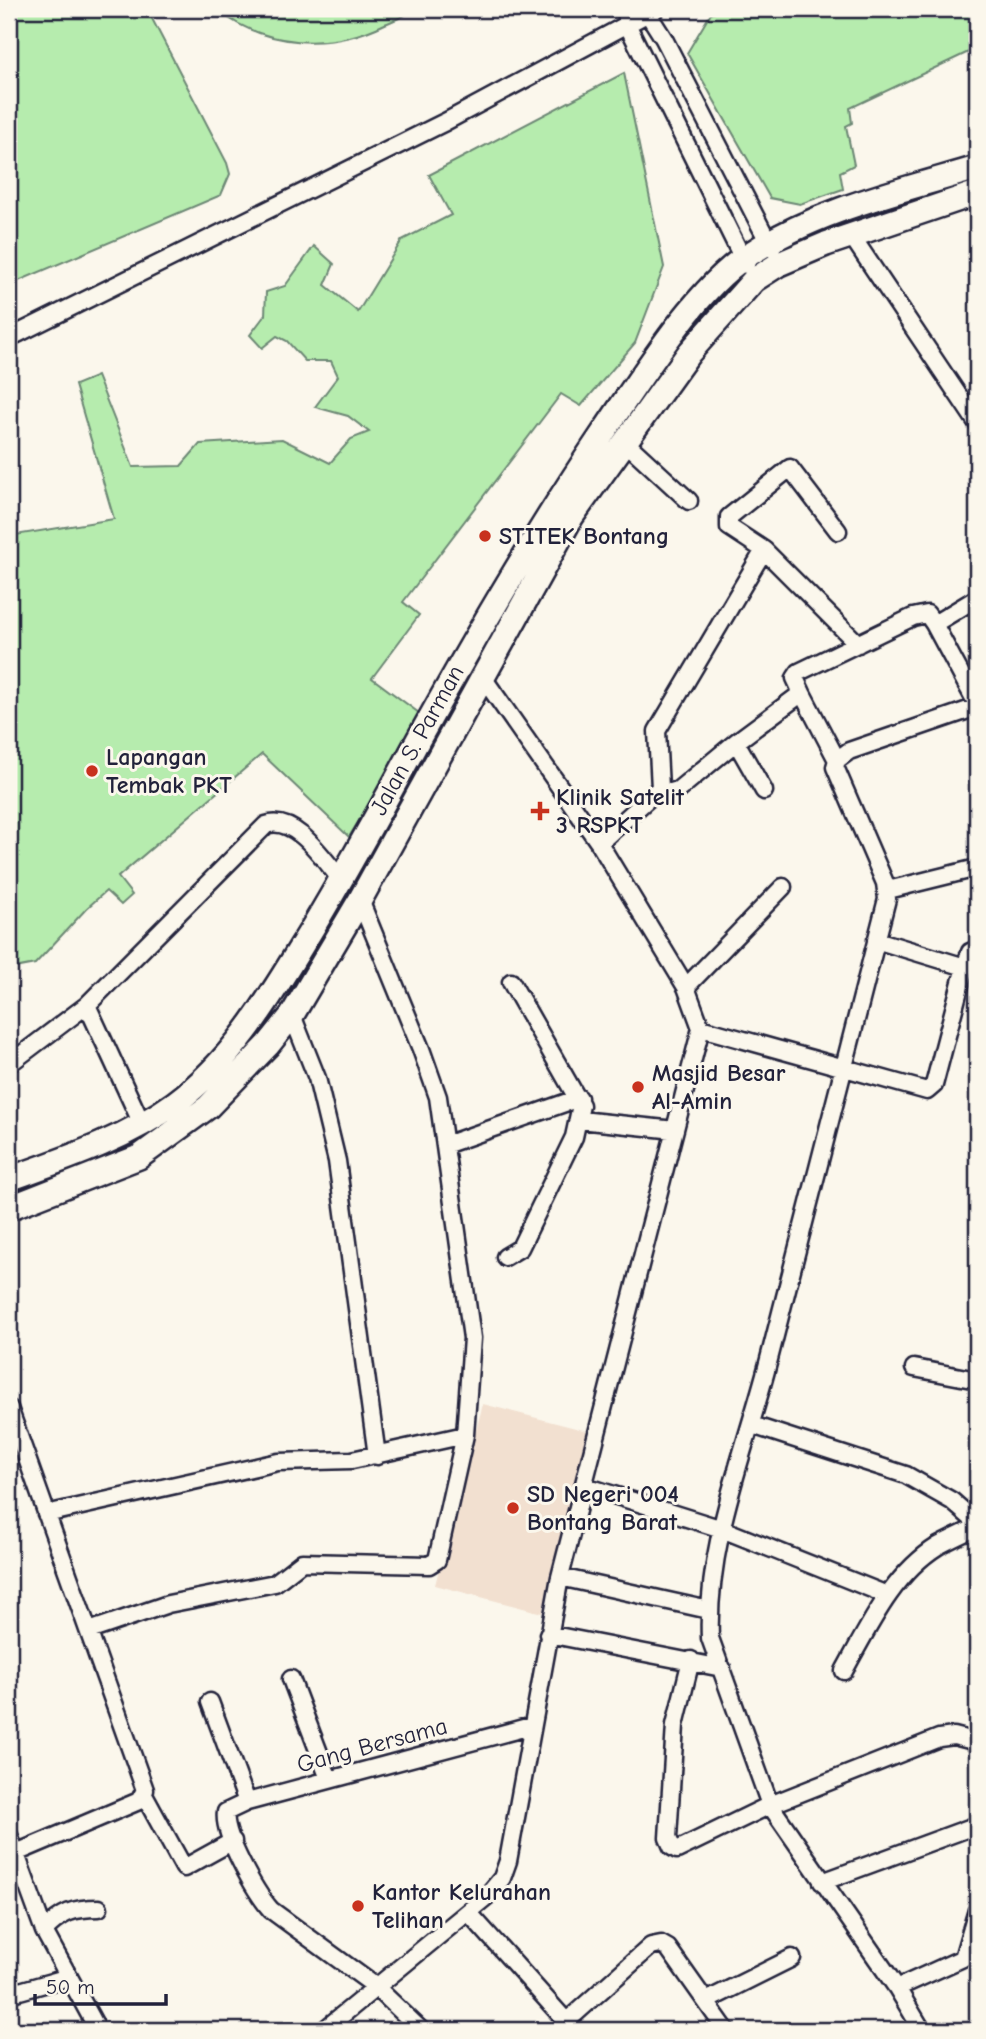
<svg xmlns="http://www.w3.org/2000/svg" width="986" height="2039" viewBox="0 0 986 2039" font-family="'Comic Neue',sans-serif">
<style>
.built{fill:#f2e0d0}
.green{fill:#b6ecae;stroke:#6c8774;stroke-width:2}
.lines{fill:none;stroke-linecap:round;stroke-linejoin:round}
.minor-casing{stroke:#22223b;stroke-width:21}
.secondary-casing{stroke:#22223b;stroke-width:28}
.minor{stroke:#fbf7ec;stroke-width:16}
.secondary{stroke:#fbf7ec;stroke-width:23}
.poi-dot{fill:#c8321e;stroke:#fbf7ec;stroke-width:2.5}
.labels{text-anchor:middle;stroke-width:6;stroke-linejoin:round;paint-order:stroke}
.poi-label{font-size:24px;font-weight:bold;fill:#22223b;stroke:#fbf7ec;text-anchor:start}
.street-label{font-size:24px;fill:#22223b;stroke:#fbf7ec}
</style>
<rect width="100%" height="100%" fill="#fbf7ec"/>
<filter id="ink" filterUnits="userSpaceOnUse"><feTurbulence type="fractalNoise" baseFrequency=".0143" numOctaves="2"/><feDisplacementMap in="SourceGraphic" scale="14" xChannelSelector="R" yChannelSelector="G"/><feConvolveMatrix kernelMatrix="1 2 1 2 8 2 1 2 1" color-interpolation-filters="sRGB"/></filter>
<g filter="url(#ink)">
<path class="built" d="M483,1404L591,1432L542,1613L435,1585Z"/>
<path class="green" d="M9,9H147L227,163L230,174L221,195L9,285Z
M216,9H414C406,16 395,20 385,24C330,51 265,48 216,9Z
M720,9H977V48L850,108L852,123L846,126L854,165L840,172L843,189L800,204L770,198L687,53L711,13Z
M624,73L664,267L635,343L581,406L561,394L403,602L419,615L372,678L423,716L349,837L262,754L118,877L132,895L121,905L106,891L87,908L35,964L9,969V536L114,519L75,385L97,376L133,467L181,466L200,444L282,439L330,463L351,439L369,432L348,416L315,407L338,376L331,361H305L287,341L277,336L262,348L250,335L265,315L266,292L285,286L314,246L334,264L325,285L358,312L402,240L451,215L429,175Z"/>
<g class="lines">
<defs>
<path id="minor" d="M627,9V24L746,265
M645,9L664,39L772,249
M851,235L977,423
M9,338L445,122L656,9
M624,441L689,501
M764,550L858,644
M934,624L977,704
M802,693L837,760
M736,742L764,791
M660,788L668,793L678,790L736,742L802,693L795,678L799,672L913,617L927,614L934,624L977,598
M599,843L660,788L657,731L764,550L729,527V517L790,468L838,531
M888,890L977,868
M965,967L970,952L977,949
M686,987L783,887
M87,1005L142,1124
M292,1015L317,1078L337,1161L377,1456
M701,1028L927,1091L934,1085L965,967L876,940
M9,1064L87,1005L266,825C296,815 324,860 342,881
M580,1120L675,1130
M445,1145L579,1098
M505,1257L520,1248L574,1137L581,1105L511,982
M914,1368L977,1380
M9,1408L145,1790L139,1801L16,1853
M752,1425L906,1475L952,1501L977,1523
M585,1486L722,1529L887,1595
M46,1514L278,1462L352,1460L465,1435
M560,1577L709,1610
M89,1631L168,1604L275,1583L302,1562L429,1565L437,1560L465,1435L472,1338L438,1097L421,1049L360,900
M548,1634L722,1668
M691,1660L675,1725L668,1838L672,1847L677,1850L770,1805L710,1638C706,1544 745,1452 768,1363C809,1209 848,1054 887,899L885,883L835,767L837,760L849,751L977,707
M844,1671C869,1626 893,1574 938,1546C951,1539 964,1533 977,1527
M291,1679L329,1779
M210,1702L247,1802
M144,1795L184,1868L233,1841
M9,1835L44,1931L98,2030
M822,1882L977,1825
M469,1913L574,2030
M44,1931C62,1912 73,1908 99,1908
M897,1988L963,1958L977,1910
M9,1994L69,1977
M706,2001L792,1958
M567,2021L651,1946L661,1944L668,1948L726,2030
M324,2030L486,1897L502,1878L508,1861L560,1577L701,1028L686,987L599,843L482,676
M421,2030L375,1986L271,1910C256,1893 222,1834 226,1812L247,1802L531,1726
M922,2030L897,1988L770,1805L939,1738L954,1736L977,1742"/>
<path id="secondary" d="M9,1179C65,1159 126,1139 175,1103C235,1059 272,994 310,932C348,869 383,805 418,740C476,635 536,532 603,433C638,382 695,290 745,257C813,211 899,191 977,168
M9,1208L139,1157L208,1107L268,1045L292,1015L360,900L572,516L689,353L754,280L779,264L826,244L977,193"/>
</defs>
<use href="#minor" class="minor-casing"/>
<use href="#secondary" class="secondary-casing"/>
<use href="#minor" class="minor"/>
<use href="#secondary" class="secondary"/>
</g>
</g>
<g class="poi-dot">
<circle cx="485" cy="536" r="7"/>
<circle cx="92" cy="771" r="7"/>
<path d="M536.5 800.5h7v7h7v7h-7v7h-7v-7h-7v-7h7z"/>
<circle cx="638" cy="1087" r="7"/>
<circle cx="513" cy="1508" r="7"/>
<circle cx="358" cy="1906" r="7"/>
</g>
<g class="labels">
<g class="poi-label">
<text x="499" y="544">STITEK Bontang</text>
<text x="106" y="765">Lapangan<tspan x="106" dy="28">Tembak PKT</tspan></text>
<text x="556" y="805">Klinik Satelit<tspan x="556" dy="28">3 RSPKT</tspan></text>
<text x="652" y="1081">Masjid Besar<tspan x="652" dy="28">Al-Amin</tspan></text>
<text x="527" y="1502">SD Negeri 004<tspan x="527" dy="28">Bontang Barat</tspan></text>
<text x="372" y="1900">Kantor Kelurahan<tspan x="372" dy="28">Telihan</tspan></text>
</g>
<g class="street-label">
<text transform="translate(417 740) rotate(-61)" y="8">Jalan S. Parman</text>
<text transform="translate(372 1745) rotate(-15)" y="8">Gang Bersama</text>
</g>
</g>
<rect width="986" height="2039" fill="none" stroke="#fbf7ec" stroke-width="35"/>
<rect x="18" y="18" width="951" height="2004" fill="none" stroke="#22223b" stroke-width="2.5" filter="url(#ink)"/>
<path d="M35 1994v10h131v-10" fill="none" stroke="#22223b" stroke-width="3.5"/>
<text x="46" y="1994" font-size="21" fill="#22223b" stroke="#fbf7ec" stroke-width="5" paint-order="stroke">50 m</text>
</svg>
